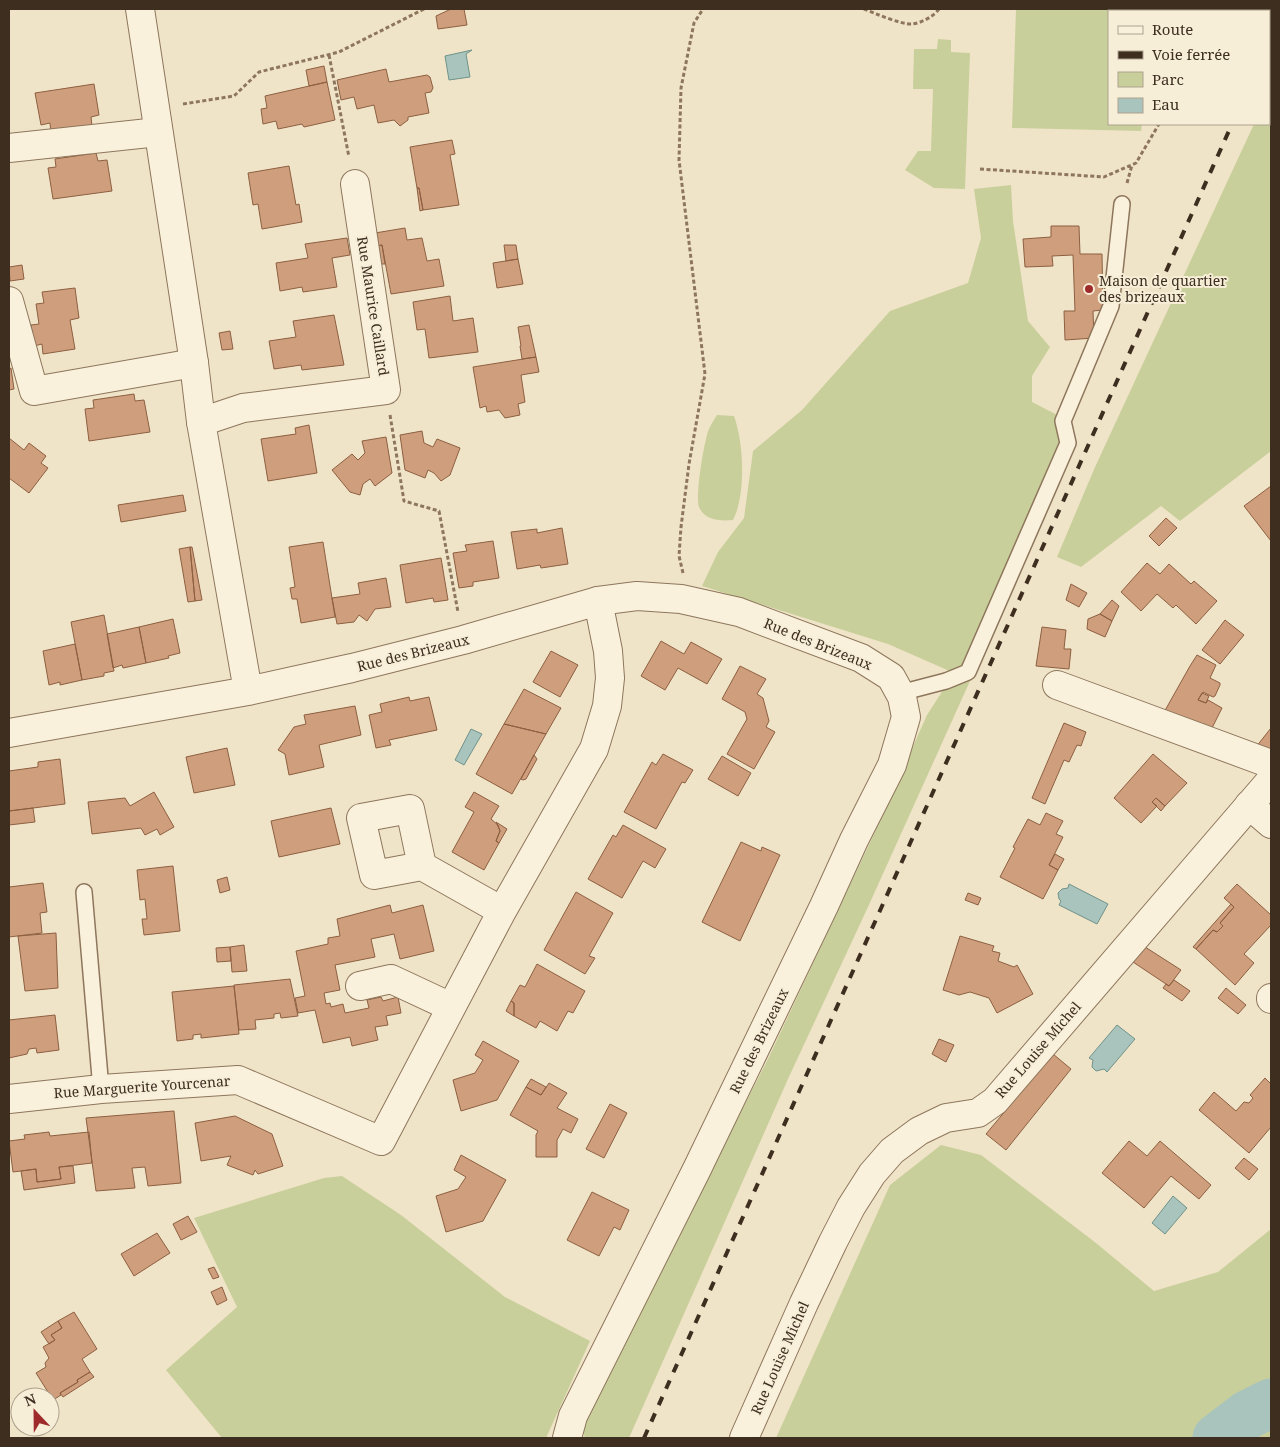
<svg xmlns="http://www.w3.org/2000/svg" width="1280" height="1447" viewBox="0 0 1280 1447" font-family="'Noto Serif',serif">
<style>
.green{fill:#c9cf9b}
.water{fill:#a9c4bc;stroke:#6f938a}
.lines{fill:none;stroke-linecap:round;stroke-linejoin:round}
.river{stroke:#a9c4bc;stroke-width:49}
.building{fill:#cf9f7d;stroke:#8d5f41}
.service-casing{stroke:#8d765c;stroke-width:18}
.minor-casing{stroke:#8d765c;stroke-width:30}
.tertiary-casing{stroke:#8d765c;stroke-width:30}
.path{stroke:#8d765c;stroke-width:3;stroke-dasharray:4 2.5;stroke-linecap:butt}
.service{stroke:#faf1dc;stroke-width:15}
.minor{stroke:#faf1dc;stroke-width:28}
.tertiary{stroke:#faf1dc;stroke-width:28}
.rail{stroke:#3d2e20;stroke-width:4;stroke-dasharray:9 9;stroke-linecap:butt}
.poi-dot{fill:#9e2a2b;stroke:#f7eed8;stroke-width:2}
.labels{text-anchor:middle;stroke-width:4;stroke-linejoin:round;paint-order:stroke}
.poi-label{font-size:14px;fill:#3d2e20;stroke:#f7eed8;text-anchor:start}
.street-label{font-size:14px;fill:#3d2e20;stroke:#f7eed8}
</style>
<rect width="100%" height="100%" fill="#f0e4c8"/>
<path class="green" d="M1016,9H1145V11H1109V124H1142L1141,131L1012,128Z
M938,39L951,40V52L970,53L965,189L934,188L905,170L918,151H931L933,89H913L914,49H937Z
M1271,86V451L1180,521L1161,506L1081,567L1057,557L1095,467L1254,124H1269V91Z
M1011,185L1013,221L1028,321L1050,347L1032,376V402L1067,420L1075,438L984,650L868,907L788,1079L629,1438H585L581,1424L768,1059L873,836L927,715L954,673L888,644L702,586L718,552L744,518L753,451L802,410L890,311L968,283L981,238L974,189Z
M717,415L734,416C744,443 746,495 733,520C721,521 705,521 699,507C695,497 704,440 709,429C711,424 714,420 717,415Z
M941,1145L981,1155L1096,1243L1154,1291L1218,1272L1271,1229V1438H776L890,1185Z
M342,1176L401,1215L505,1297L590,1341L546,1438H222L166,1370L237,1307L194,1218L324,1178Z"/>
<path class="water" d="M472,50L466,54L470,77L449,80L445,56Z
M471,729L482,734L464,765L455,760Z
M1069,884L1108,904L1097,924L1059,905L1061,901L1059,899L1058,893L1062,889L1068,888Z
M1117,1025L1135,1039L1107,1072L1104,1069L1096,1071L1092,1067L1093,1060L1089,1058Z
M1173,1196L1187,1208L1165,1234L1152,1223Z"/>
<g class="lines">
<path class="river" d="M1217,1438L1247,1415L1271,1403"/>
</g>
<path class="building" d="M451,9H464L467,25L438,29L436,16Z
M324,66L327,82L309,86L306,70Z
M386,69L389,82L427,75L430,77L433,88L431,92L425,93L429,113L408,117V120L400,126L394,120L378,123L374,105L357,109L354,97L341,100L337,80Z
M327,82L335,120L304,127L302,124L278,129L276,121L263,124L261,109L267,108L265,96Z
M94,84L99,115L91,117L92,126L51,133L50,123L41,125L35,93Z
M452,140L455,154L450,155L459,205L423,210L419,188H417L410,147Z
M96,153L98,161L107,160L112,191L53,199L48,168L56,167L55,159Z
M289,166L296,205L299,204L302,222L262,229L258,204L253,205L248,173Z
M417,188H419L423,210L420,211Z
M1051,226H1079L1080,254H1102L1103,310L1093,311L1094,338L1065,340L1064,311H1075L1073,255L1052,256L1053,266L1025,267L1023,239L1051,237Z
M405,228L407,240L422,238L427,261L439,259L444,286L391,294L382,245L377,246L375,233Z
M347,238L350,255L332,258L337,287L303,292L302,287L280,291L276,263L308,258L305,244Z
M382,245L385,264H380L377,246Z
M504,245H516L518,259L506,261Z
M518,259L523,284L497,288L493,263Z
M22,265L24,279L10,281L9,267Z
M75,288L79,318L70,320L75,349L43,354L42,344L34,346L31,325L39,324L36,304L44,303L42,292Z
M450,296L453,321L473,318L478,352L429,358L425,329L417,330L413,302Z
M334,315L344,365L302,370L301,365L274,369L269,341L296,337L293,321Z
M529,325L536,357L522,359L520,346H521L518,327Z
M230,331L233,349L222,350L219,333Z
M536,357L539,372L521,375L525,402L518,404L520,415L505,418L499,410L487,412L486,406L480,408L473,367Z
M11,368L14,389L9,390V369Z
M134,394L135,401L144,400L150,432L89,441L85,409L94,408L93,400Z
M309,425L317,473L268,481L261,439L296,434L295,428Z
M422,431L424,443L433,447L437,439L460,448L450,475L441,481L434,473L428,470L425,478L405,470L400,435Z
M386,437L392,473L375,486L370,479L363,484L360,495L350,492L332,470L352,454L358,460L365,453L362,441Z
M9,438L24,450L29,443L46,456L41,463L48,468L29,493L9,478Z
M1271,486V541L1244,506Z
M183,495L186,511L121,522L118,505Z
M1166,518L1177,528L1159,546L1149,536Z
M562,528L568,564L541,568L540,565L517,569L511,532L537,529V533Z
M493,541L499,578L473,582V586L459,588L453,553L467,551L465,545Z
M323,542L335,617L301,623L297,599H292L290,588L295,587L289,547Z
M190,547H192L202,600L195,601Z
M190,547L195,601L188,602L179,549Z
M441,558L448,600L434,602L433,598L406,603L400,565Z
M1147,563L1160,574L1169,564L1191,584L1194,581L1217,601L1196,624L1176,605L1173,608L1157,594L1141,611L1121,592Z
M386,578L391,607L375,609L367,621L359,615L354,622L337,624L332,598L360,594L358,583Z
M1071,584L1087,593L1079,607L1066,600Z
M1112,600L1119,606L1112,621L1100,614Z
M1100,614L1112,621L1105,637L1087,629L1088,619Z
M104,615L114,671L104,673V676L82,680L71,622Z
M173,619L180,653L168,656L169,658L146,663L139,627Z
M1225,620L1244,635L1220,664L1202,650Z
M139,627L146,663L123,668L122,665L113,668L107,634Z
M1042,627L1066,630L1064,649H1071L1069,669L1036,666Z
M661,641L684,654L691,642L722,659L707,684L678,668L665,690L641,676Z
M75,644L82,680L60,685V682L49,685L43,651Z
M551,651L578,665L560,697L533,682Z
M1197,655L1216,665L1210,678L1220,683V685L1215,696L1213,697L1203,692L1198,700L1206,703L1208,700L1222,708L1211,730L1163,714L1190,666Z
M740,666L766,679L757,694L763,698L769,721L766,727L775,732L754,769L727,754L747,719L745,712L722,699Z
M524,689L561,708L546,734L504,724Z
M1202,693L1209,696L1206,703L1198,700Z
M409,697L410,701L429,697L437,730L389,740L391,745L376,748L369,715L382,712L380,704Z
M355,706L361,735L319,745L324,767L289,775L285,754L278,750L294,727L306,724L304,715Z
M1064,723L1086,732L1081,746L1077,745L1069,762L1064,760L1045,804L1032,798Z
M504,724L546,734L512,794L476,774Z
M1271,728V752L1256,747Z
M227,748L235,785L194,793L186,757Z
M663,754L693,770L685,783L682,782L656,829L624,812L652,762L656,765Z
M1153,754L1187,783L1165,806L1156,798L1152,802L1157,806L1141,823L1114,798Z
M534,755L537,759L526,779L523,780L521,779Z
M722,756L751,773L738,796L708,779Z
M60,759L65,804L9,811V771L38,767V762Z
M154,792L174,827L160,835L157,829L145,835L141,828L92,834L88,802L125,798L130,806Z
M474,792L499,806L491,819L498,825L500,831L496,841L499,843L484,870L452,852L474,812L465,807Z
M1156,798L1165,806L1161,811L1152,802Z
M33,808L35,822L9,825V811Z
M331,808L340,844L279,857L271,821Z
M1046,813L1063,821L1056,834L1063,837L1049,865L1058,870L1043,899L1000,877L1015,848L1013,847L1028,819L1040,825Z
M496,822L507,829L499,843L496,841L500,831Z
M623,825L666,849L655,868L643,861L622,898L588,879L613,835L616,837Z
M741,842L761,851L762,847L780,855L740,941L702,922Z
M1055,854L1064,859L1058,870L1049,865Z
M173,866L180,931L144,935L142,919H147L145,899L140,900L137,870Z
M227,877L230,890L220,893L217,880Z
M43,883L47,912L40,913L42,933L9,937V887Z
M1237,884L1271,915V925L1244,954L1254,963L1235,985L1196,949L1213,930L1217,932L1223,926L1220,923L1234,907L1224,898Z
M576,892L613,913L589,956L595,958L585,974L544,950Z
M968,893L981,898L978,905L965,900Z
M1231,904L1234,907L1220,923L1223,926L1217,932L1213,930L1196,949L1193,947Z
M390,905L392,913L423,905L434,951L400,959L394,934L371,939L375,957L335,965L340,990L324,993L326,1004L330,1003L331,1007L343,1004L345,1013L369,1008L367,1000L381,997L383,1001L398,997L401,1013L386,1016L388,1025L375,1027L378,1040L352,1046L350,1037L323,1043L315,1010L298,1013L295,998L305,996L296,951L328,944V938L340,936L337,919Z
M56,933L58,988L25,991L18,936Z
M960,936L994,946L992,951L1000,953L998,961L1014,967L1017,965L1033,994L997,1013L989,998L970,992L959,995L943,990Z
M244,945L247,971L232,972L230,947Z
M1142,945L1181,970L1169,986L1130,960Z
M230,947L231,961L217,962L216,948Z
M537,964L585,991L573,1013L568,1011L557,1031L540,1021L536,1028L514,1016V1003L511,1001L520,985L525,987Z
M290,979L298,1016L281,1018L280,1013L274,1014V1018L255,1020L256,1029L239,1030L234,985Z
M1174,980L1190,991L1182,1001L1163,988L1166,984L1169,986Z
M234,986L239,1034L201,1038V1034L193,1035V1039L177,1041L172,992Z
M1226,988L1246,1005L1238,1014L1218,998Z
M511,1001L514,1003V1016L506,1011Z
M55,1015L59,1050L37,1053L36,1048L29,1049L27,1054L9,1058V1020Z
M939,1039L954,1045L946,1062L932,1054Z
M483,1041L519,1061L497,1100L461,1111L453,1080L475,1073L483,1060L475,1055Z
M1053,1054L1071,1069L1006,1150L986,1134Z
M1265,1078L1271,1084V1127L1249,1153L1199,1110L1214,1092L1236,1111L1244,1102L1249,1103L1253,1098L1250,1095Z
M531,1079L546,1087L541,1095L526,1087Z
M549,1083L567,1093L557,1108L578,1119L571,1133L563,1129L557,1140V1157H536V1135L538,1131L510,1115L526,1087L541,1095Z
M610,1104L627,1113L604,1158L586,1149Z
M174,1111L181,1183L148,1186L145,1167L132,1168L135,1188L96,1191L86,1118Z
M235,1116L272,1134L283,1166L258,1174L255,1170L253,1175L227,1165L231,1156L201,1161L195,1123Z
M49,1132L50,1136L89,1132L92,1163L59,1167L61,1179L37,1182L36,1169L13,1172L9,1141L25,1139L24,1135Z
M1129,1141L1147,1156L1160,1141L1211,1185L1199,1199L1171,1176L1144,1208L1102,1173Z
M461,1155L506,1180L483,1221L446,1232L436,1196L458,1189L466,1177L454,1170Z
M1244,1158L1258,1169L1249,1180L1235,1168Z
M73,1166L75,1183L24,1190L21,1171L36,1169L37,1182L61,1179L59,1167Z
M592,1192L629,1210L620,1230L614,1227L599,1256L567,1240Z
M188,1216L197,1232L181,1240L173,1224Z
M157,1233L170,1253L134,1276L121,1254Z
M214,1267L219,1277L213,1279L208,1269Z
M222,1287L227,1300L217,1305L211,1292Z
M74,1312L97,1349L82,1359L90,1372L77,1380L78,1382L60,1393L61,1395L53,1400L36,1373L46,1367L45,1363L49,1358L43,1347L55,1340L51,1335L62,1328L58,1321Z
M58,1321L62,1328L51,1335L55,1340L49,1344L41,1332Z
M90,1372L94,1377L63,1397L60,1393L78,1382L77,1380Z"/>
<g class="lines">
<defs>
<path id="service" d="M900,693L946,681L968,672L1068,443L1063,421L1111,306L1122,204
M84,892L101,1089"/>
<path id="minor" d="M9,148L158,132
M9,301L34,391L194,363
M201,422L243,408L386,390L355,184
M1057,685L1271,764
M1249,805L1271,824
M422,866L374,875L361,818L410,809L422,866L502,911
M360,986L391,979L451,1007
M1271,999V998
M9,1099L101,1089L238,1080L381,1141L502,911L594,749L607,706L610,678L608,651L598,601"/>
<path id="tertiary" d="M140,9L194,363L201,422L248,691
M9,733L248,691L352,668L463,640L598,601L637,596L681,599L739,612L861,658L891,677L902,697L906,717L892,765L854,840L824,906L697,1169L573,1416L567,1438
M744,1438L804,1303L833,1242L851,1207L872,1174L892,1151L919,1131L946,1118L978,1113L995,1101L1271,780"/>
</defs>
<use href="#service" class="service-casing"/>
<use href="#minor" class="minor-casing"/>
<use href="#tertiary" class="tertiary-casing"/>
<path class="path" d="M864,9C874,13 902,25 912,24C922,23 934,16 939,9
M1176,11V9
M329,55L349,157
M183,104L234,96L259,72L339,52L424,9
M980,169L1104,177L1136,163L1159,124
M1127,183L1132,165
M390,415L404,501L439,511L458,612
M683,573L679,556L681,527L689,464L705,374L679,160L681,88L694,23L703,9"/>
<use href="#service" class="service"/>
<use href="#minor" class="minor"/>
<use href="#tertiary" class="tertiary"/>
<path class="rail" d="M1269,41L1271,36
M644,1438L1232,124"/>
</g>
<circle class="poi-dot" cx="1089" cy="289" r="5"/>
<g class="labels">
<g class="poi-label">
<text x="1099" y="286">Maison de quartier<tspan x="1099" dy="16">des brizeaux</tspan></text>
</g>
<g class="street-label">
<text transform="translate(373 306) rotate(81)" y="5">Rue Maurice Caillard</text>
<text transform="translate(818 644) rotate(22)" y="5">Rue des Brizeaux</text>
<text transform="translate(413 653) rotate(-14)" y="5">Rue des Brizeaux</text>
<text transform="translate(759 1041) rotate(-64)" y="5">Rue des Brizeaux</text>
<text transform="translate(1038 1050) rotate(-49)" y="5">Rue Louise Michel</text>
<text transform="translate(142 1087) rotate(-4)" y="5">Rue Marguerite Yourcenar</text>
<text transform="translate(780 1358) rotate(-66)" y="5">Rue Louise Michel</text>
</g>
</g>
<rect width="1280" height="1447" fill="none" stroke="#3d2e20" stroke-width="20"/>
<rect x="1108" y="10" width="162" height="115" fill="#f7eed8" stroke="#ada18e"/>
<rect x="1118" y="26" width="25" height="8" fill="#faf1dc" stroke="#ada18e"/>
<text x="1152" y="35" font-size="15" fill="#3d2e20">Route</text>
<rect x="1118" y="51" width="25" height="8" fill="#3d2e20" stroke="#ada18e"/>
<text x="1152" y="60" font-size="15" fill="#3d2e20">Voie ferrée</text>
<rect x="1118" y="72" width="25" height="15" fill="#c9cf9b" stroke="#ada18e"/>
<text x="1152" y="85" font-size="15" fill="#3d2e20">Parc</text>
<rect x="1118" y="98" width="25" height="15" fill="#a9c4bc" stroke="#ada18e"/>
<text x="1152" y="110" font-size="15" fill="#3d2e20">Eau</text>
<g transform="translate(35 1412) rotate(338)"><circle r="24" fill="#f7eed8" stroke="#ada18e"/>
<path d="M0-4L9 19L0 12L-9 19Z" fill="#9e2a2b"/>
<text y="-8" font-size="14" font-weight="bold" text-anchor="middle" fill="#3d2e20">N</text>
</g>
</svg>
